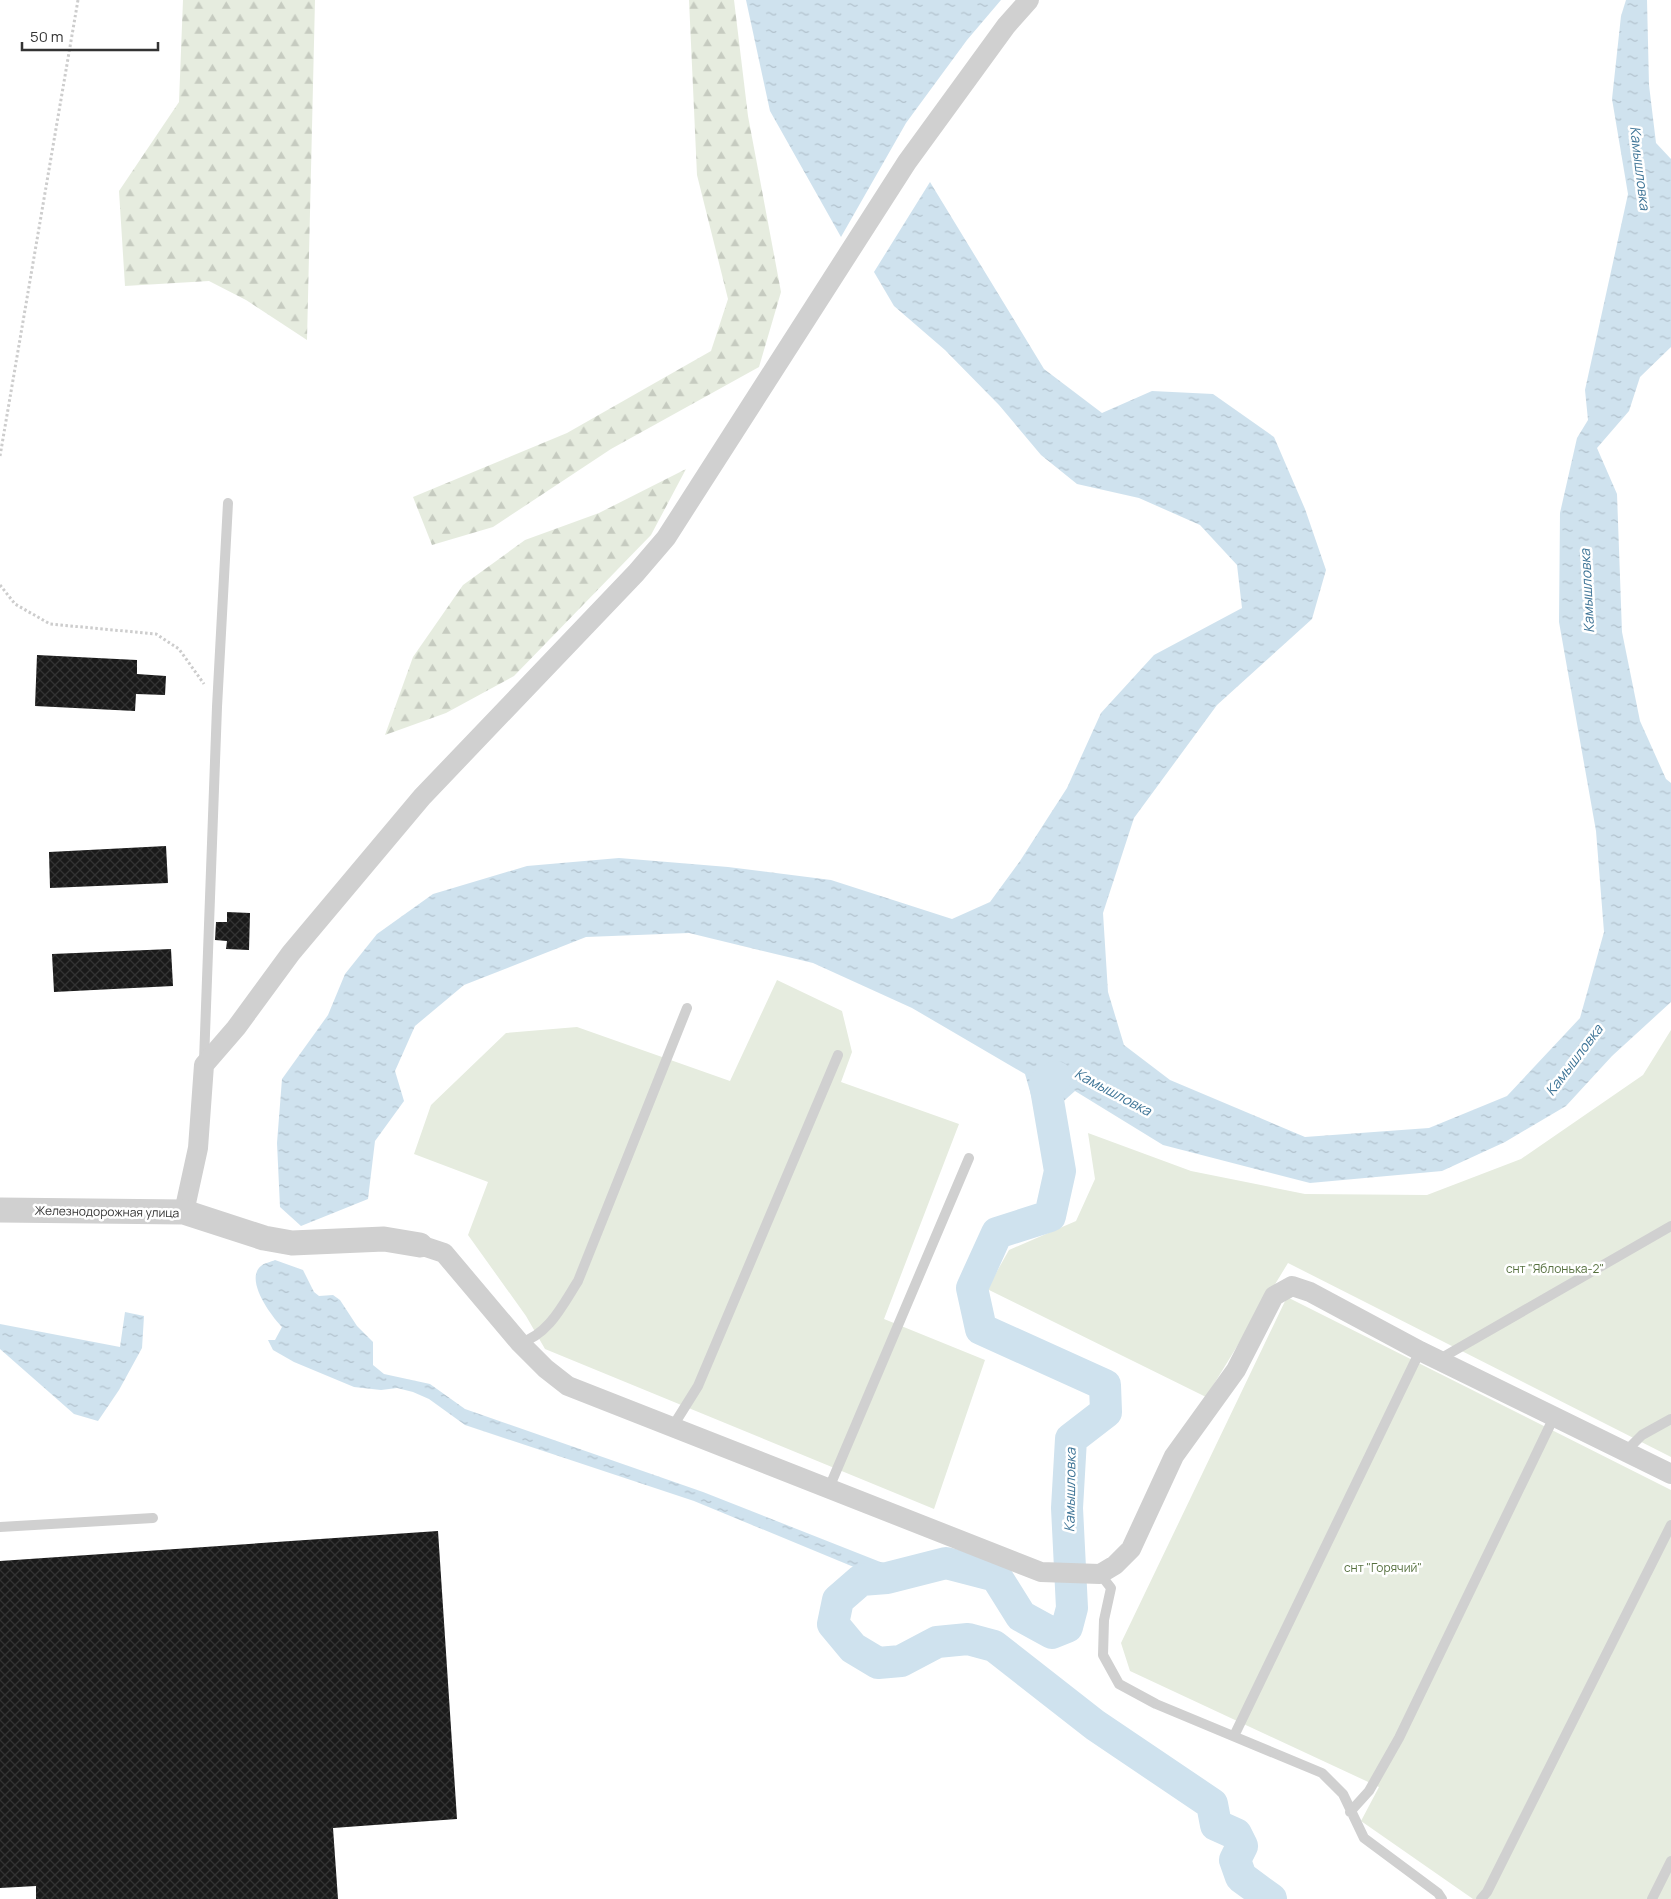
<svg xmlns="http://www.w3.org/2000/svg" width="1671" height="1899" viewBox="0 0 1671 1899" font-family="Manrope,sans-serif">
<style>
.green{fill:#e6ecdf}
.forest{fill:url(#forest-firs)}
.water{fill:url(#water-ripples)}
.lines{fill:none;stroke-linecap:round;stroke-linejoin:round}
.river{stroke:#cfe2ee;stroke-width:32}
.building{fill:url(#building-cross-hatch)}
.path{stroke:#cdcdcd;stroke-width:3;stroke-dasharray:2.5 2.5;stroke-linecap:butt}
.service{stroke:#d0d0d0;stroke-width:10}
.minor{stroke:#d0d0d0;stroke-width:20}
.tertiary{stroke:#d0d0d0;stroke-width:25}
.labels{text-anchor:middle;stroke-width:5;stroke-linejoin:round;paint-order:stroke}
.street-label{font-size:12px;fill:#333;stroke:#fff}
.park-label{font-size:12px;fill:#56703f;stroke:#fff}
.water-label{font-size:14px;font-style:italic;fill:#3f7597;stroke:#fff}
</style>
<defs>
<pattern id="forest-firs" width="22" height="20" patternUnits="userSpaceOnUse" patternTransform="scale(1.25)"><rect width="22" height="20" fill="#e6ecdf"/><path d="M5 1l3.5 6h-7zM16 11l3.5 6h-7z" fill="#c6cbc0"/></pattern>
<pattern id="water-ripples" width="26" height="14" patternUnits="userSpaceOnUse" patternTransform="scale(1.25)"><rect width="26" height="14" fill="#cfe2ee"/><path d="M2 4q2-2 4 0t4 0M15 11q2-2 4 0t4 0" fill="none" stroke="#b2c2cd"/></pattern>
<pattern id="building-cross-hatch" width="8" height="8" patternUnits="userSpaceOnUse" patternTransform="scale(1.25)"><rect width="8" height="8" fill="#1a1a1a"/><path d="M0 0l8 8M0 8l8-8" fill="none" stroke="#333"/></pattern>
</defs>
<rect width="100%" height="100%" fill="#fff"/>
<path class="green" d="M777,980L842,1011L852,1052L841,1082L959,1124L884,1319L985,1360L934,1509L545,1349L526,1316L468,1235L488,1182L414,1154L431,1105L506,1033L577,1027L730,1081Z
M1671,1030V1457L1288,1263L1206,1397L987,1289L1009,1250L1076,1221L1095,1179L1088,1133L1191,1171L1305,1194L1427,1195L1521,1159L1643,1075Z
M1287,1297L1671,1490V1899H1473L1361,1821L1379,1787L1130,1671L1121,1643Z"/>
<path class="forest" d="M183,0H315L307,340L246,300L209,281L125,286L119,191L179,102Z
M689,0H734L748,116L781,292L759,367L611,449L493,527L432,545L413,497L567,433L711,351L728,299L697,175Z
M686,469L651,535L514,676L446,713L385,735L413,657L463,585L525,540L599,513Z"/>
<path class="water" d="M746,0H1001L967,40L906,123L841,237L770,111Z
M1626,0H1647L1649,85L1656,143L1671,159V347L1640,377L1629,411L1597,448L1617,494L1622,632L1640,721L1666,779L1671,783V1002L1612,1056L1566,1106L1505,1142L1442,1171L1310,1183L1163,1145L1075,1091L1049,1114L1037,1116L1025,1074L912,1008L813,963L689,933L586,937L464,985L415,1026L395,1071L404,1101L375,1141L368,1199L301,1226L280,1207L277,1143L282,1079L328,1015L345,974L377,934L433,894L527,866L619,858L728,867L831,880L952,919L990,902L1020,861L1067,788L1101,713L1154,655L1242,608L1237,565L1200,525L1139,498L1077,484L1041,455L999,405L945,350L894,306L874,272L930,182L1044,369L1102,413L1152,391L1213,394L1274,437L1305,509L1326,570L1312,619L1217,705L1134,818L1103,913L1108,992L1124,1045L1170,1080L1305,1137L1429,1128L1507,1096L1580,1018L1604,932L1596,831L1559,622L1560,513L1577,438L1588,420L1585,390L1628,194L1612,99L1621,16Z
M275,1260L303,1270L314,1292L319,1296L333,1295L340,1300L357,1326L373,1342V1365L384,1374L430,1384L465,1409L703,1492L888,1565L904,1578L890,1582L694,1501L465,1425L429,1399L413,1392L397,1388L381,1390L354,1387L294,1362L273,1350L268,1340H275L282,1327C272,1317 244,1280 261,1266C264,1263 271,1262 275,1260Z
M125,1312L144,1316L142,1348L119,1390L98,1421L74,1414L0,1349V1324L120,1347Z"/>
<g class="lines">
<path class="river" d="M1056,1077L1045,1083L1060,1171L1050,1216L997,1233L972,1288L981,1329L1105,1385L1106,1412L1071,1439L1067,1508L1072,1608L1067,1627L1052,1633L1021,1616L996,1576L946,1563L887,1578L861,1580L838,1600L833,1624L853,1648L878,1663L901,1661L937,1642L968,1639L994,1646L1095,1725L1212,1804L1216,1825L1236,1834L1242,1846L1235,1860L1241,1877L1271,1899"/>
</g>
<path class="building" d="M37,655L137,660V674L166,676L165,695L136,694L135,711L35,706Z
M166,846L168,883L50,888L49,852Z
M227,912L250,913L249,950L226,949L227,941L215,940L216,922H227Z
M171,949L173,986L54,992L52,954Z
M438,1531L457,1819L333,1828L338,1899H36V1886L0,1888V1561Z"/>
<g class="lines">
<path class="path" d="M0,456L78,0
M0,585L15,604L50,624L156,634L179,649L204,684"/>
<path class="service" d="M204,1061L217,707L228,503
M520,1343C549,1334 562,1306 578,1281L687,1008
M1438,1360L1671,1226
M673,1426L698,1386L838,1055
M1625,1452L1642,1435L1671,1419
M829,1488L969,1158
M0,1527L153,1518
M1100,1574L1111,1588L1104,1620L1103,1655L1119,1684L1156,1704L1322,1773L1343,1794L1364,1838L1438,1893L1442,1899
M1234,1736L1420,1351
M1350,1812L1369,1791L1399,1738L1554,1417
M1481,1899L1487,1892L1671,1525
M1652,1899L1671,1861"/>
<path class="minor" d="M184,1212L198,1148L204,1065L236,1028L291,953L422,797L636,573L666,538L907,162L1006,26L1029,0
M420,1245L444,1253L520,1343L545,1368L568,1386L1041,1572L1100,1574L1115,1565L1131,1549L1174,1456L1236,1370L1274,1296L1292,1286L1310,1292L1420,1351L1671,1474"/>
<path class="tertiary" d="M0,1210L184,1212L264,1238L292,1243L384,1239L420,1245"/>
</g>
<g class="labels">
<g class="street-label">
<text transform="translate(107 1212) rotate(1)" y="4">Железнодорожная улица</text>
</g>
<g class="park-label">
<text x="1555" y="1273">снт "Яблонька-2"</text>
<text x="1383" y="1572">снт "Горячий"</text>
</g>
<g class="water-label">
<text transform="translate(1640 168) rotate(83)" y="5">Камышловка</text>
<text transform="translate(1587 591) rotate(-93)" y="5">Камышловка</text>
<text transform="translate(1574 1060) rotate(-53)" y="5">Камышловка</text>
<text transform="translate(1113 1092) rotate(28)" y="5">Камышловка</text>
<text transform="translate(1070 1490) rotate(-89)" y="5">Камышловка</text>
</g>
</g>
<path d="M22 42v8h136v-8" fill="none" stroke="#333333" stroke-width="2.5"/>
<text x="30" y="42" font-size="15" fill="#333333" stroke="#ffffff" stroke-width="4" paint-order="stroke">50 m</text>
</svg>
